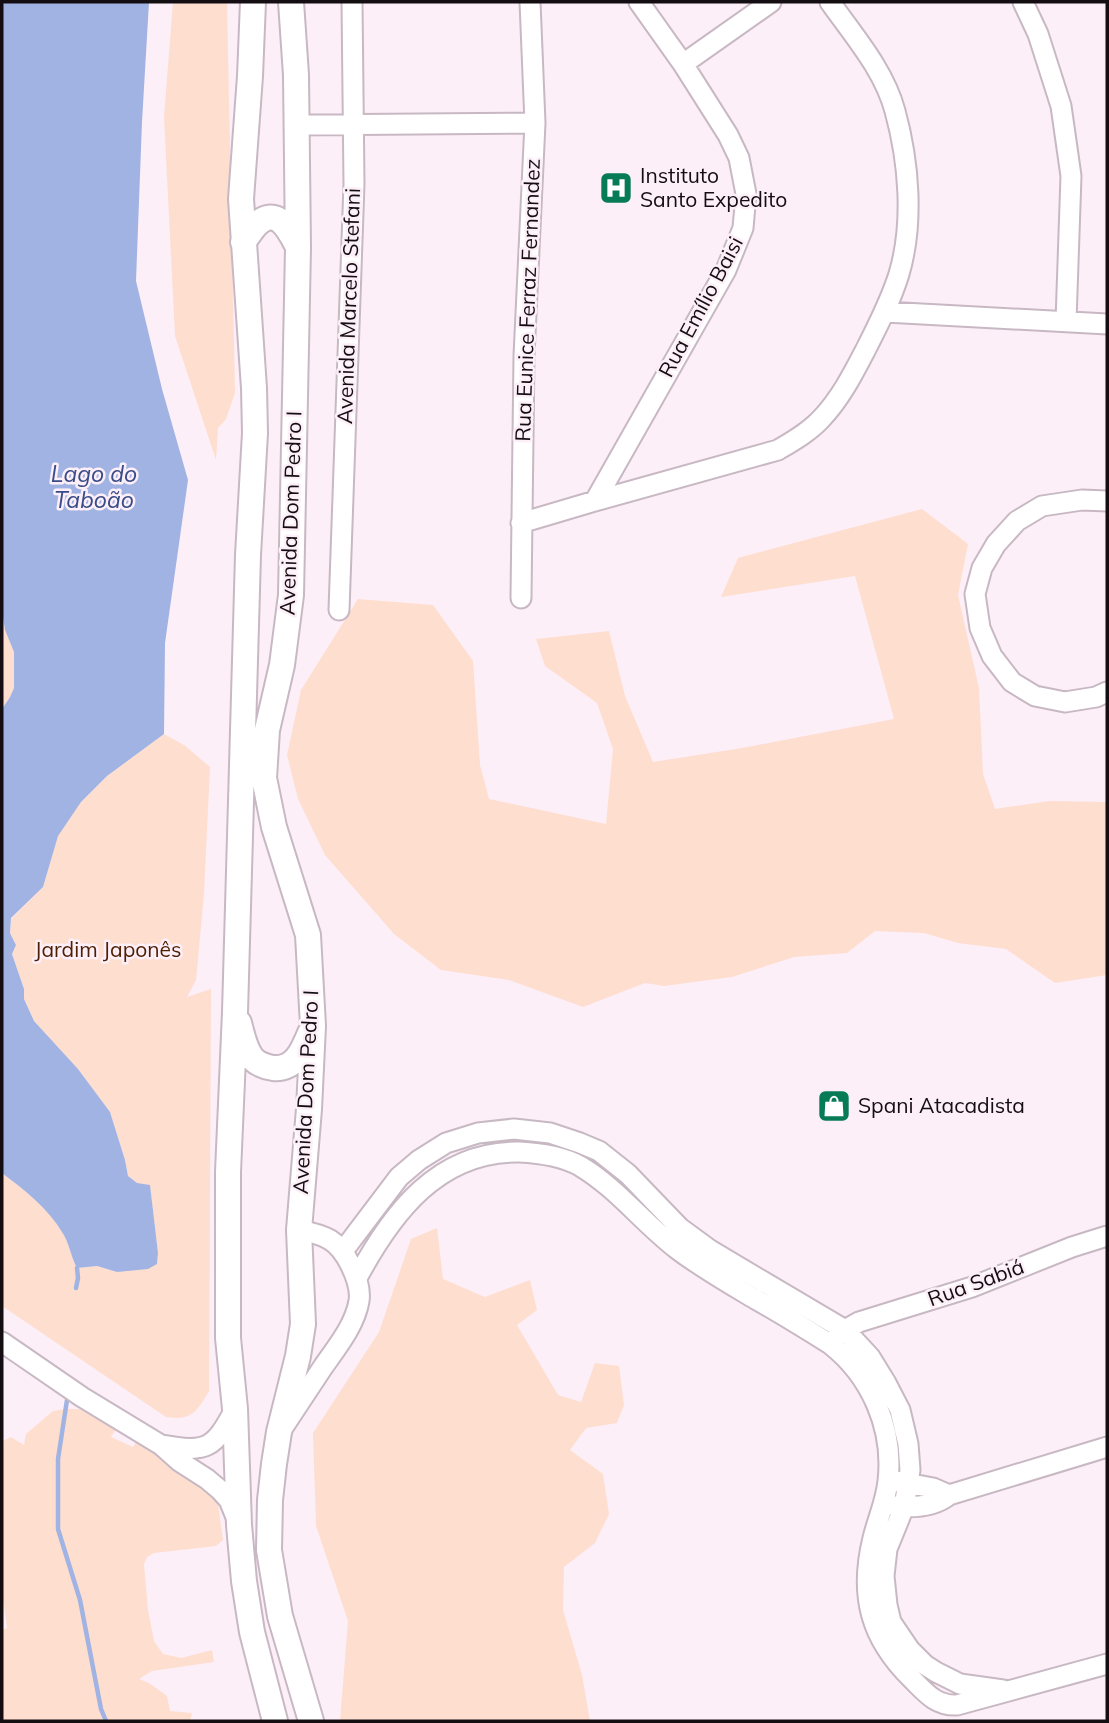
<svg xmlns="http://www.w3.org/2000/svg" width="1109" height="1723" viewBox="0 0 1109 1723" font-family="Mulish,sans-serif">
<style>
.green{fill:#fedecf}
.water{fill:#a0b3e3}
.lines{fill:none;stroke-linecap:round;stroke-linejoin:round}
.stream{stroke:#a0b3e3;stroke-width:4.5}
.minor-casing{stroke:#c8b8c3;stroke-width:23}
.major-casing{stroke:#c8b8c3;stroke-width:28}
.minor{stroke:#fff;stroke-width:19}
.major{stroke:#fff;stroke-width:24}
.labels{text-anchor:middle;stroke-width:5;stroke-linejoin:round;paint-order:stroke}
.poi-label{font-size:21px;fill:#140e12;stroke:#fdeff8;text-anchor:start}
.street-label{font-size:21px;fill:#140e12;stroke:#fdeff8}
.park-label{font-size:21px;fill:#4e1e01;stroke:#fdeff8}
.water-label{font-size:23px;font-style:italic;fill:#384c88;stroke:#fdeff8}
</style>
<rect width="100%" height="100%" fill="#fdeff8"/>
<path class="green" d="M173,2H227L235,393L226,419L218,428L216,460L175,336L164,117Z
M922,509L968,544L958,595L979,688L983,774L995,809L1049,801L1107,802V975L1055,983L1006,949L958,943L924,933L875,931L847,953L794,957L732,977L664,986L645,983L583,1007L509,980L441,970L394,934L325,855L298,799L287,755L301,690L358,599L433,605L473,661L480,765L489,799L606,824L613,749L597,703L545,666L536,639L609,631L625,696L653,762L742,748L894,719L855,576L721,597L738,558Z
M2,610L5,630L14,652V688L10,697L2,709Z
M164,734L184,745L210,767L204,894L196,980L187,997L211,989L209,1391C197,1412 191,1421 166,1417L2,1306V1173C23,1189 48,1208 62,1231C69,1242 71,1257 77,1268L97,1266L117,1272L157,1264L158,1253L150,1186L137,1183L128,1176L125,1160L110,1112L78,1069L34,1021L24,999V989L12,954L16,945L10,933L11,919L43,887L58,835L81,802L107,776Z
M437,1228L443,1279L485,1297L530,1280L537,1310L517,1325L558,1395L581,1402L595,1363L619,1366L624,1405L617,1423L586,1428L570,1450L603,1474L609,1514L595,1543L564,1567L563,1610L582,1675L590,1721H340L348,1621L316,1526L313,1433L379,1332L411,1239Z
M65,1409H79L116,1429L111,1437L133,1447L137,1440L216,1490L223,1540L216,1546L154,1553L147,1557L144,1564L148,1610L154,1641L163,1654L181,1658L212,1650L214,1662L152,1671L139,1679L149,1683L167,1696L170,1711L192,1713L190,1721H2V1630L7,1628L3,1599L2,1598V1445L3,1441L11,1437L24,1445L26,1434L53,1411Z"/>
<path class="water" d="M2,2H149L142,122L136,281L162,389L188,480L165,643L164,734L107,776L81,802L58,836L43,887L11,918L10,933L16,945L12,954L24,989V999L34,1021L78,1069L110,1112L125,1160L128,1176L137,1183L150,1185L158,1253L157,1264L148,1269L117,1272L97,1266L77,1268C71,1257 69,1242 62,1232C48,1208 23,1189 2,1173V709L10,697L14,688V652L5,630L2,610Z"/>
<g class="lines">
<path class="stream" d="M76,1288L78,1278L77,1268
M67,1400L58,1459V1529L80,1600L101,1709L106,1721"/>
<defs>
<path id="minor" d="M1023,2L1038,34L1061,106L1071,176L1066,321
M683,64L771,2
M296,125L535,123
M885,312L1107,324
M595,501L726,270L743,228L746,194L739,158L728,135L683,64L639,2
M1107,501L1082,500L1042,506L1017,521L996,544L982,568L975,594L980,628L992,656L1012,682L1035,696L1065,702L1096,697L1107,692
M521,523L595,501L778,450C793,441 809,432 821,419C841,398 854,372 867,347C879,323 891,300 899,274C914,223 909,162 895,111C884,70 854,36 830,2
M521,598L524,356L535,123L530,2
M339,610L354,184L352,2
M343,1251L399,1177L419,1160L446,1143L478,1133L514,1129L550,1133L580,1143L599,1151L628,1174L680,1228L710,1250L845,1330L870,1357L886,1383L900,1410L908,1444L910,1470L904,1507L887,1549L884,1576L887,1605L891,1622L910,1650L925,1665L936,1672L960,1684L1003,1690
M357,1278C392,1213 438,1151 519,1152C540,1153 562,1156 580,1166C617,1188 643,1223 677,1249C702,1268 730,1284 757,1300C782,1314 806,1329 830,1344C871,1376 894,1428 888,1481C886,1501 878,1518 873,1538C859,1595 870,1638 912,1679C926,1693 936,1706 957,1705L1107,1664
M838,1336L845,1330L859,1322L972,1287L1072,1247L1107,1236
M2,1342L82,1397L161,1445L179,1461L207,1479L220,1490L229,1500L236,1517
M284,1426C297,1406 310,1387 323,1367C337,1347 355,1325 359,1301C361,1288 356,1276 350,1264C338,1240 326,1235 299,1230
M162,1445C207,1453 214,1449 235,1409
M896,1481L933,1488L949,1495
M894,1506C913,1508 934,1507 949,1495L1107,1447"/>
<path id="major" d="M253,2L250,76L241,199L254,388L255,433L248,555L235,1012L228,1172V1338L235,1409L239,1525L244,1581L252,1632L275,1721
M291,2L296,75L298,248L291,595L282,665L267,730L264,778L274,827L308,935L313,1026L309,1109L299,1230L303,1324L298,1356L279,1432L274,1464L270,1500L269,1550L280,1616L311,1721
M243,242C248,236 252,229 257,224C278,205 290,232 298,247
M239,1023C242,1034 245,1050 253,1059C258,1064 267,1067 273,1068C295,1070 303,1050 310,1033"/>
</defs>
<use href="#minor" class="minor-casing"/>
<use href="#major" class="major-casing"/>
<use href="#minor" class="minor"/>
<use href="#major" class="major"/>
</g>
<defs>
<symbol id="hospital-square" viewBox="-11 -11 22 22"><rect x="-9" y="-9" width="18" height="18" rx="4" fill="#077a56" stroke="#fdeff8"/><path d="M-5-5h3v3.5h4V-5h3V5h-3V1.5h-4V5h-3Z" fill="#fff"/></symbol>
<symbol id="shop-square" viewBox="-11 -11 22 22"><rect x="-9" y="-9" width="18" height="18" rx="4" fill="#077a56" stroke="#fdeff8"/><path d="M-5-2.5h2.3a2.7 3.5 0 0 1 5.4 0H5L5.5 6h-11ZM-1.5-2.5h3a1.5 2.3 0 0 0-3 0Z" fill="#fff"/></symbol>
</defs>
<g fill-rule="evenodd">
<use href="#hospital-square" x="597" y="169" width="38" height="38"/>
<use href="#shop-square" x="815" y="1087" width="38" height="38"/>
</g>
<g class="labels">
<g class="poi-label">
<text x="640" y="183">Instituto<tspan x="640" dy="24">Santo Expedito</tspan></text>
<text x="858" y="1113">Spani Atacadista</text>
</g>
<g class="street-label">
<text transform="translate(528 300) rotate(-88)" y="7">Rua Eunice Ferraz Fernandez</text>
<text transform="translate(349 306) rotate(-88)" y="7">Avenida Marcelo Stefani</text>
<text transform="translate(701 307) rotate(-62)" y="7">Rua Emílio Baisi</text>
<text transform="translate(291 513) rotate(-88)" y="7">Avenida Dom Pedro I</text>
<text transform="translate(306 1092) rotate(-87)" y="7">Avenida Dom Pedro I</text>
<text transform="translate(976 1283) rotate(-20)" y="7">Rua Sabiá</text>
</g>
<g class="park-label">
<text x="108" y="957">Jardim Japonês</text>
</g>
<g class="water-label">
<text x="94" y="482">Lago do<tspan x="94" dy="26">Taboão</tspan></text>
</g>
</g>
<rect width="1109" height="1723" fill="none" stroke="#140e12" stroke-width="7"/>
</svg>
